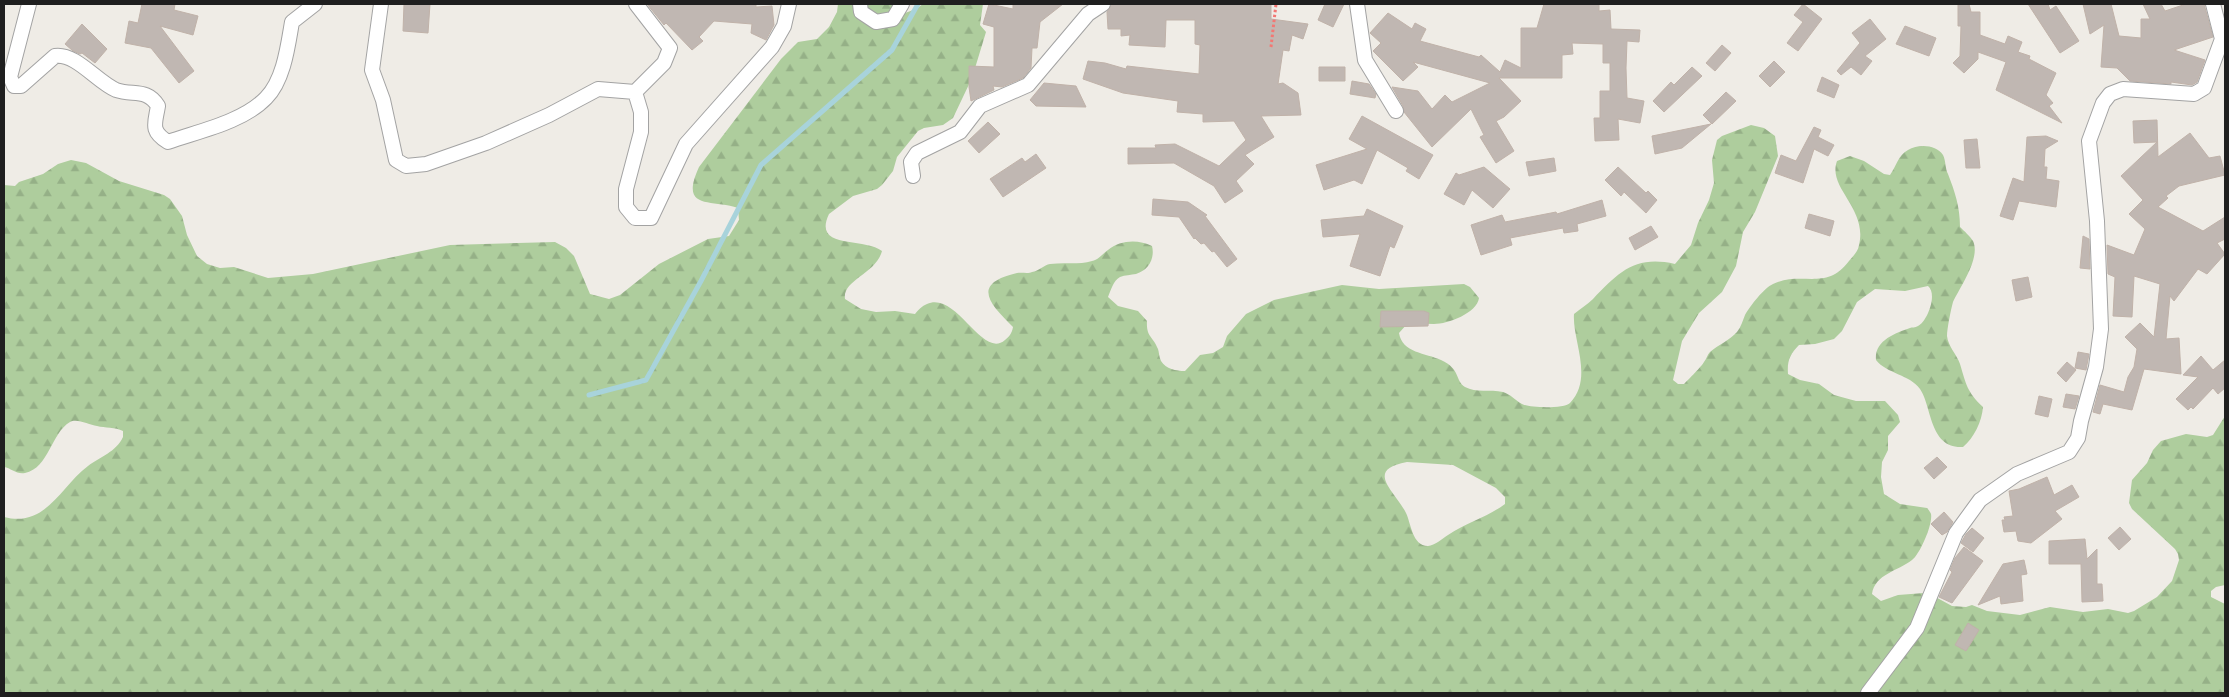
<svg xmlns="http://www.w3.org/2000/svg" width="2229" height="697" viewBox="0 0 2229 697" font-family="Lato,sans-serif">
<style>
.forest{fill:url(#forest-firs);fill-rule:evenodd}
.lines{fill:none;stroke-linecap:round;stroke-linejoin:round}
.stream{stroke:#a8d3db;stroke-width:5}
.building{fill:#c0b7b2;stroke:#c0b2a9}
.street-casing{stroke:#a3a3a3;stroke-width:16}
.path{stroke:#f37773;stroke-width:3;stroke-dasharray:2.5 2.5;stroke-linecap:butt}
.street{stroke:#fff;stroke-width:14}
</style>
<defs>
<pattern id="forest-firs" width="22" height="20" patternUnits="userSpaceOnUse" patternTransform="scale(1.25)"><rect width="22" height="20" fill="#aecd9d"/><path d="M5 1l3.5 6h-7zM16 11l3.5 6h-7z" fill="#95b087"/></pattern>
</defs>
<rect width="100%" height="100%" fill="#efece6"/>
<path class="forest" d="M838,4H893L895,8L905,13L916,9L923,4H983L980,25L986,32L972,78L953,118L943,125L924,128L918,131L897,157L893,171L882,185L877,189L853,196L829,214C812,250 864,237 882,251C876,274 842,280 845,299L861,309L876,312L895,311L915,314C918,310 922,306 927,304C957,291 982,360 1005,340C1009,337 1012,333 1013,327C990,304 970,284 1017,273C1022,272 1028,274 1032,272C1039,271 1044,265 1050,264C1064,262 1079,265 1092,261C1100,259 1102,254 1108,250C1120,240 1138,239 1152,246C1155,258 1149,270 1136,274C1131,275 1125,275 1120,277C1113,281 1111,290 1108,297L1118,306L1138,311L1147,321C1146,337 1153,336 1158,349C1159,352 1159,357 1161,361C1166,369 1176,371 1185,371L1200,355L1213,353L1223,347L1227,336L1246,314L1274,300L1342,285L1379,289L1464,284L1470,287L1479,298C1477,313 1448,324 1434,324C1425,324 1417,323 1407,324L1399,333C1402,353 1426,353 1441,360C1461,369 1455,381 1465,387C1476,393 1490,389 1503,392C1510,394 1515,400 1522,404C1529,408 1564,409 1570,403C1594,378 1572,340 1574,314C1580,309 1588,304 1593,299C1619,272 1635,255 1675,264L1691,245L1698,223L1709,200L1714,183L1712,160L1717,140L1722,136L1751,125L1764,128L1775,136L1778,156L1755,212L1743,232L1736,266L1722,292L1699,313L1682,341L1673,380L1678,384H1684C1688,380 1702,366 1704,362C1707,358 1707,355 1710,352C1718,345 1730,340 1737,332C1741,327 1743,320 1745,315C1750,306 1764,288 1773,284C1802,270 1826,292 1849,261C1853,256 1858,252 1859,245C1868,208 1827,188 1837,161L1850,156L1864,161L1884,174L1890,175C1896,167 1898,155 1908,150C1918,144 1936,144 1943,155C1946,161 1945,169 1948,174C1955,192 1960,207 1960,227C1964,231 1970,236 1973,241C1981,258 1960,287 1953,302C1951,309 1947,329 1947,336C1948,346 1957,355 1960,364C1966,384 1967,392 1983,407C1982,421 1974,438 1963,447C1929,449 1932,406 1920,389C1909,374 1887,374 1876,360C1874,341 1895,333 1910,328C1912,327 1915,328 1918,326C1927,322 1938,294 1928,286L1905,291L1875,289L1857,302L1842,331L1834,339L1815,344L1799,345C1790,354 1787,361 1788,374L1800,380L1819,384L1834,395L1856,401H1885L1898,415L1900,422L1888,436V450L1882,462L1881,477L1884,494L1900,504L1927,508C1928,509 1931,513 1931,514C1933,524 1920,554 1912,560C1898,571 1875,574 1872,594L1881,601L1898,595L1924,593L1930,594L1952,606L1966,607L1972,605L1987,611L2020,615L2050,607L2083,612L2108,609L2128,613L2134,611L2157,597L2172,581L2179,560L2178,554L2175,549L2132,509L2129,503L2132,480L2147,463L2153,450L2161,441L2186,434L2207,437L2213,435L2225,416V585L2216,587L2211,591V597L2225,604V693H4V517C46,528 60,487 88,466C100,457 116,452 123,437V431C115,427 105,428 97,426C89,425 77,418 70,422C51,433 49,468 25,473C17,475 11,468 4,467V185L15,186L19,182L43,174L58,164L71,160L86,163L119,181L164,195L170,199L182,216L187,235L197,256L207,264L220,268L234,267L268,278L313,274L450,245L555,242L566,248L574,256L590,294L609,299L620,295L659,264L708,239L729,236L739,220L738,208C711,199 679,211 699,167L781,59L798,42L817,39L829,27L837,12ZM1407,462L1453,465L1496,488L1505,497V504C1486,518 1467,522 1448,535C1442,539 1435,545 1428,546C1412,546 1411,523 1406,513C1396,492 1363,470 1407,462Z"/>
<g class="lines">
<path class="stream" d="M589,395L646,380L701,281L761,165L892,50L918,4"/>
</g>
<path class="building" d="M142,4H175L174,10L198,16L193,35L160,26L194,71L179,83L151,48L125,43L129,21L138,23Z
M404,4H430L428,33L403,31Z
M647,4H756V7L772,6L774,25L766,40L751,33L752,24L714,21L699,37L703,41L692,50L666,23L664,25Z
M989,4L1013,9V4H1063L1040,22L1037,48H1032L1031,68L1023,78L1002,87L993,86L994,90L971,101L969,87V66L994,67V27L983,24Z
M1112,4H1271V19L1308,24L1303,39L1292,35L1289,51L1283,50L1278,84L1283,83L1298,93L1301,115L1261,116L1274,137L1245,155L1254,164L1236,181L1243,191L1225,203L1214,186L1174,163L1128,164V148H1156L1155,145L1175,144L1219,166L1246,140L1234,121L1203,122V114L1177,112L1178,101L1123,93L1083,79L1088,61L1105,63L1126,69L1127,66L1199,74L1200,45L1195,44V20H1166L1165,47L1129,45L1130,35L1121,36V29H1108L1107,12Z
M1325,4H1344L1333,27L1318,20Z
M1544,4H1599V11L1610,10L1611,29L1640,30L1639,42L1627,41L1626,68L1627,98L1644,101L1640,123L1618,119L1619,140L1595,141L1594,118H1600V91H1610V63H1603V44L1572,43L1573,54L1562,55V78H1499L1521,101L1504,117L1496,121L1514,151L1496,163L1480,137L1484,135L1471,109L1432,147L1404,112L1403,106L1392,87L1418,91L1432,109L1445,95L1452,102L1490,83L1413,62L1418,67L1403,81L1373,51L1381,43L1370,33L1388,13L1412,29L1415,23L1426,29L1420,41L1479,57L1481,55L1500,72L1505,60L1521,68V28H1537Z
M1803,4L1822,19L1798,51L1787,43L1803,22L1794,15Z
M1958,4H1969L1971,12H1980V35L2005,44L2008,36L2022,42L2018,52L2030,56L2029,59L2056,73L2046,95L2053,103L2049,106L2062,123L1996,90L2006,62L1978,52V59L1964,73L1953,63L1960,56L1961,26H1958Z
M2028,4H2048L2050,10L2056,6L2079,41L2060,53Z
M2083,4H2111L2119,36L2141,38V19H2150L2143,4H2161L2165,11L2186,4H2204L2213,37L2174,50L2205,60L2197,82L2192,85L2171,82V84L2130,81L2117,68L2101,67L2104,25L2090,34Z
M1870,19L1886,39L1865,56L1872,61L1861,75L1851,67L1841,75L1837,71L1860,43L1852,33Z
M82,24L107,49L95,63L82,53L80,54L73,51L65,44Z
M1905,26L1936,38L1929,56L1896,44Z
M1722,45L1731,53L1715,71L1706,63Z
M1774,61L1785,72L1770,87L1759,76Z
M1319,67H1345V81H1319Z
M1692,67L1702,76L1664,112L1653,101L1671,82L1674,85Z
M1822,77L1839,85L1834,98L1817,91Z
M1352,81L1369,84L1376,94L1375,98L1350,94Z
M1044,83L1076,86L1086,107L1036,106L1030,100Z
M1726,92L1736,101L1712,124L1703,115Z
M1362,116L1433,155L1419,179L1406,171L1408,168L1377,150L1362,184L1354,180L1324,190L1316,165L1367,149L1349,139Z
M2157,120L2158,157L2190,133L2209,158L2220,156L2225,175L2179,186L2166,196L2168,198L2158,207L2203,231L2225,217V239L2217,243L2225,254L2207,274L2198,269L2174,301L2170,296L2166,339L2179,338L2181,374L2144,369L2132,410L2103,404L2100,414L2093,412L2100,385L2124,392L2128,377L2134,367L2137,349L2125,337L2140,323L2154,337L2160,284L2134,276L2132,317L2113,316L2115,277L2108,274L2107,245L2134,255L2145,229L2129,214L2143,200L2121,176L2157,142L2134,143L2133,121Z
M988,122L1000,134L979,153L968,141Z
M1711,124L1682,148L1655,154L1652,136Z
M1814,127L1821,130L1818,137L1834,145L1828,156L1814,149L1803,183L1775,173L1781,155L1796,161Z
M2046,136L2058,141L2045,149L2044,167H2047L2046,179L2059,181L2056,207L2019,201L2013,220L2000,216L2013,178L2024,182L2027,137Z
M1977,139L1980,168H1966L1964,140Z
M1036,154L1046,168L1003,197L990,179L1022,158L1025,162Z
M1554,158L1556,171L1529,176L1526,162Z
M1484,167L1510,189L1493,208L1472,190L1464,205L1444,194L1456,173L1459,175Z
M1618,167L1646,193L1648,191L1657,200L1646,213L1624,192L1621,196L1605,180Z
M1153,199L1188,202L1207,215L1205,216L1237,259L1227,267L1214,251L1212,252L1204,243L1201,244L1195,238L1194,239L1179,217L1152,215Z
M1602,200L1606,216L1577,224L1578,231L1564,233L1563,228L1510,238L1512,245L1481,255L1471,225L1502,215L1505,222L1556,212L1557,214Z
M1367,209L1403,226L1394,248L1390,246L1380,276L1350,266L1360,234L1323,237L1321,220L1364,216Z
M1809,214L1834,221L1830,236L1805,228Z
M1651,226L1658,237L1635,250L1629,238Z
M2083,236L2089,239L2090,269L2080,268Z
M2028,277L2032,297L2016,301L2012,280Z
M1381,311H1424L1429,313L1428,326L1380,327Z
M2078,352L2089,354L2086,370L2075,368Z
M2201,356L2213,370L2225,360V388L2218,394L2213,388L2193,409L2191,407L2188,410L2176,399L2198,377L2183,375Z
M2067,362L2076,370L2066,382L2057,373Z
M2066,394L2079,396L2075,409L2063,407Z
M2039,396L2052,399L2048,417L2035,414Z
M1937,457L1947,467L1934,479L1924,468Z
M2047,477L2054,495L2072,485L2079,497L2055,511L2062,519L2031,543L2018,541L2016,531L2004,532L2002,520H2005L2004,517L2013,516L2009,491L2019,489Z
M1944,512L1953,522L1947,532L1942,535L1931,524Z
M2120,527L2131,539L2119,550L2108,538Z
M1972,528L1984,538L1973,552L1961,543L1966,534Z
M2085,539L2087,559L2097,549V584H2102L2103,601L2082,602L2081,564H2049V541Z
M1964,547L1983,561L1952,603L1939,597L1952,572L1950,570L1955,558Z
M2024,560L2027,574L2021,575L2023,601L2001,604L2000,596L1978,605L2003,564Z
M1968,623L1979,630L1966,651L1955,645Z"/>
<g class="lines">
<defs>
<path id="street" d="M29,4L10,77L14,86H21L55,56C76,53 97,82 116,90C133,96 147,88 158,106C155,124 150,131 168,142C199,131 243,122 266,98C284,80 288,45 292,22L315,4
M381,4L372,70L383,100L396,160L406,166L426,164L486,143L549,115L598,89L635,92L641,112V132L626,189V207L635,218H651L686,144L772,47L784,26L789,4
M860,4L861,12L876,22L893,19L902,4
M1357,4L1365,60L1396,111
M635,92L664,63L670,48L636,4
M913,176L911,162L917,153L960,132L980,106L1028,85L1088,14L1103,4
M1868,693L1917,628L1956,533L1980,500L2017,474L2069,452L2078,438L2081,421L2096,367L2101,329L2097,221L2089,141L2103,103L2110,94L2123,89L2194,94L2204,88L2222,39L2213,4"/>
</defs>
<use href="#street" class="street-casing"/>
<path class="path" d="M1271,47L1276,4"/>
<use href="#street" class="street"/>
</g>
<rect width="2229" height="697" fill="none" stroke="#1f1f1f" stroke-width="10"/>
</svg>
